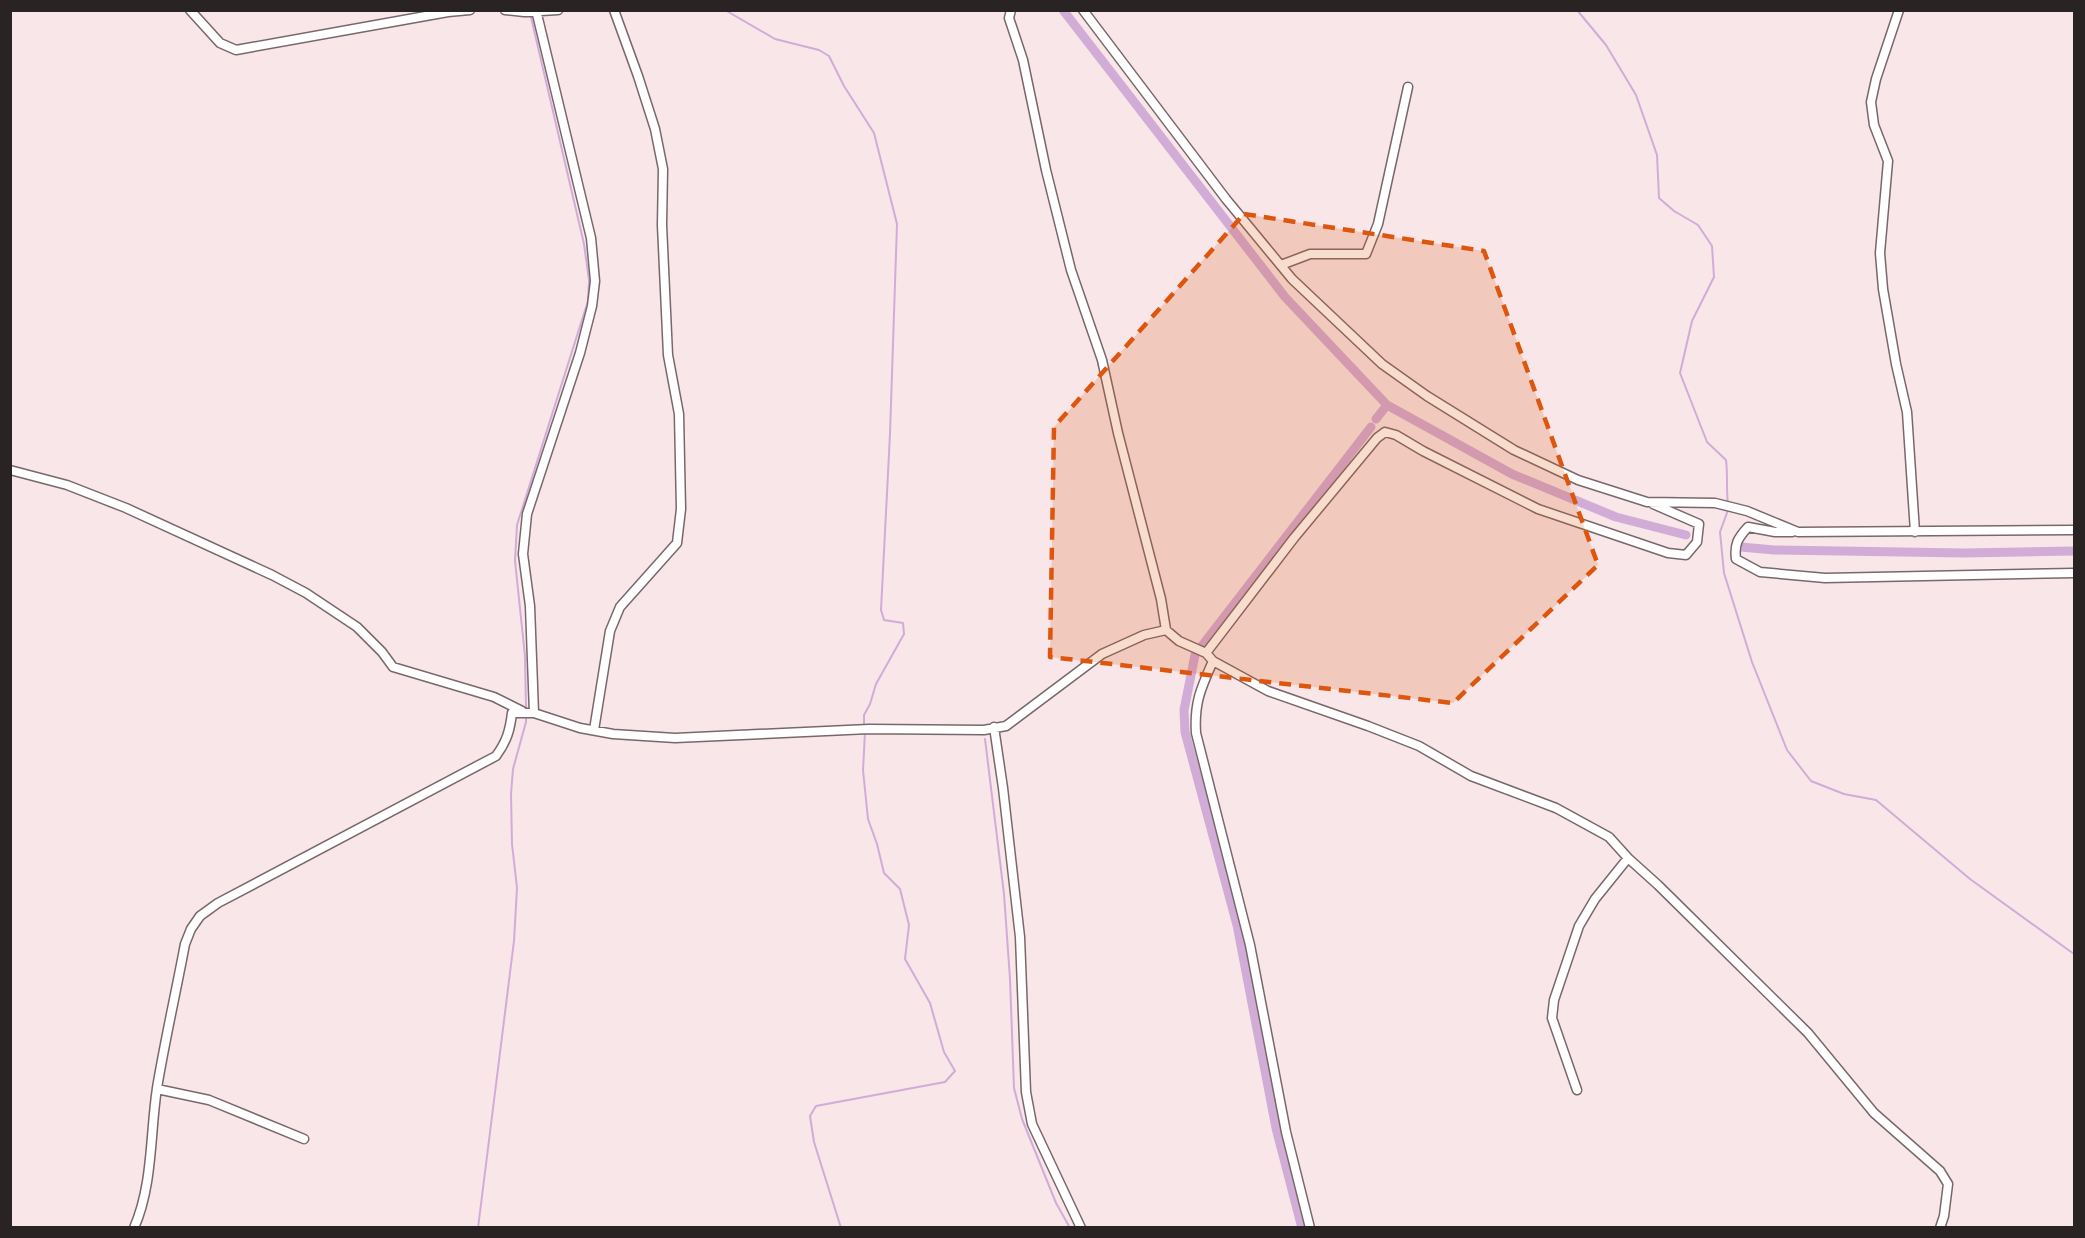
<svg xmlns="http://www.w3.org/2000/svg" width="2085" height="1238" viewBox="0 0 2085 1238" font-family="'Playfair Display',serif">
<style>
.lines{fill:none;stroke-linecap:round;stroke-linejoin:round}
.stream{stroke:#d1acd7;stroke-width:2}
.canal{stroke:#d1acd7;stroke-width:9}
.minor-casing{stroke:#78686b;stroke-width:11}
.minor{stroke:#fff;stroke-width:8}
.marked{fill:#de560d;fill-opacity:0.2;stroke:#de560d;stroke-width:4.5;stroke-dasharray:12 8;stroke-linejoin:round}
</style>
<rect width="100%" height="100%" fill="#f8e6e9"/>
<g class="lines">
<path class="stream" d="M725,10L775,39L819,50L829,56L844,86L874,133L897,224L890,434L881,610L884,620L903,623L904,634L876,684L870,704L864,715V727
M1577,10L1606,45L1636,95L1657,155L1659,198L1674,211L1698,225L1712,246L1714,277L1692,321L1680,373L1707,442L1726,460C1728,475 1726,489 1728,504
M1728,510L1720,532L1724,573L1752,662L1787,750L1811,781L1844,794L1876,800L1970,879L2074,954
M526,709L525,656L515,561L517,525L588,301L589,280L584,244L530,13
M985,739L1004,894L1010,979L1014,1088L1022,1119L1056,1203L1070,1228
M478,1228L514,941L517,888L512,844L511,794L513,769L526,722V715
M841,1228L814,1142L810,1116L816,1106L945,1082L955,1071L944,1052L930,1003L905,959L909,925L900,889L884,873L877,844L868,819L863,770L865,732"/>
<path class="canal" d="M1063,10L1285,297L1387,405L1512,474L1616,517L1686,535
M1376,419L1387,405
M1741,547L1774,550L1964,553L2074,551
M1201,647L1371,427
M1195,655L1184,710L1185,732L1237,925L1276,1128L1302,1228"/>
<defs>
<path id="minor" d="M190,10L220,43L236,50L448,12L470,10
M505,10L524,12L558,10
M1011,10L1009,18L1023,60L1046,170L1071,270L1102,360L1118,433L1161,599L1166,630
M1083,10L1226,199L1292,279L1382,364L1427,396L1514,450L1578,480L1647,502L1715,503L1747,511L1798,532L2074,530
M1899,10L1876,79L1871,102L1874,125L1888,161L1880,253L1883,289L1896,364L1907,412L1915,532
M1281,265L1310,254H1366L1378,224L1408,87
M10,470L67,485L126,508L272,575L306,593L357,627L382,652L393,667L494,697L522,711
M1792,532H1775L1748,527C1738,538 1734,544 1736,559L1760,572L1825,578L2074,573
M1206,653L1294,538L1377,438L1385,432L1396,435L1423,451L1538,509L1668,553L1686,555L1697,542L1699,524L1653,504
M1213,661L1268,691L1368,726L1419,746L1471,776L1556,808L1609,837L1628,858L1658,885L1808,1033L1874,1113L1940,1171L1948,1184L1944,1216L1940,1228
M534,713L530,606L523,554L527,514L580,353L592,306L595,281L591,238L536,10
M994,727L1003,788L1020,937L1026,1092L1032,1124L1081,1228
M594,730L610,631L620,607L677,543L681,509L679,414L668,355L662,225L663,169L655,129L638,76L614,10
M157,1089L209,1100L304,1139
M1577,1090L1552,1018L1554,1000L1579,926L1595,899L1628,858
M134,1228C153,1185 150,1134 157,1088C165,1040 176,992 185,944L191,929L200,916L218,903L496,756C507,741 510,730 512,713H534L580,728L613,734L675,738L869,729L984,730L1006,726L1102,654L1144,635L1166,630L1179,641L1206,653L1213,661C1201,688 1194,703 1196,733L1250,945L1286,1132L1310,1228"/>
</defs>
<use href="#minor" class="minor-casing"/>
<use href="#minor" class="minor"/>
</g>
<path class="marked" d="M1244,214L1484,251L1598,565L1453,703L1050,657L1054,427Z"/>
<rect width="2085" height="1238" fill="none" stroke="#292324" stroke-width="24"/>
</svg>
